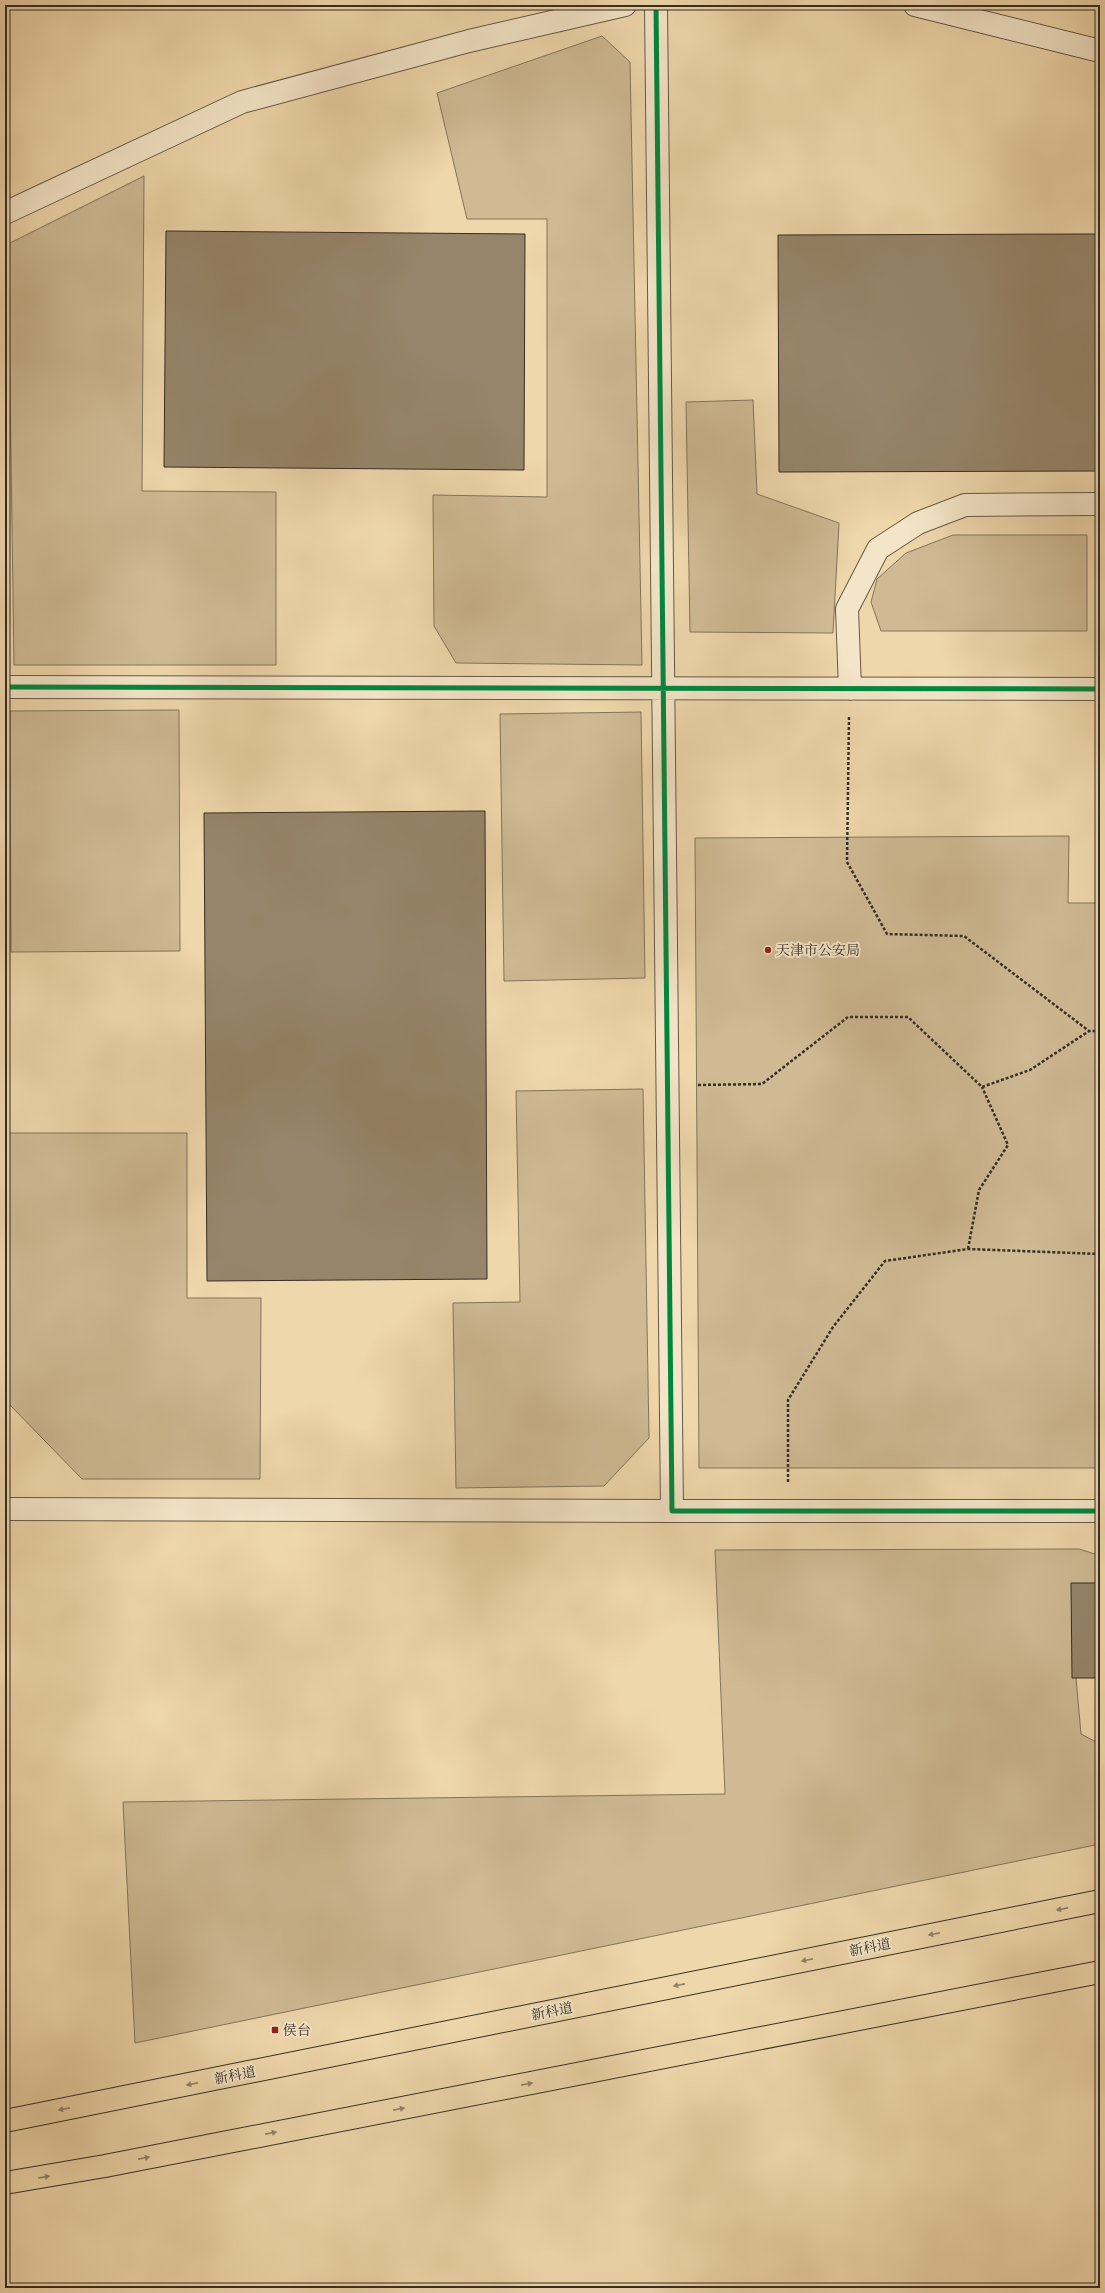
<svg xmlns="http://www.w3.org/2000/svg" width="1105" height="2293" viewBox="0 0 1105 2293" font-family="Vollkorn,'Noto Serif SC',serif">
<style>
.green{fill:#cfba94;stroke:#83745c}
.building{fill:#96856a;stroke:#372d23}
.lines{fill:none;stroke-linecap:round;stroke-linejoin:round}
.minor-casing{stroke:#655845;stroke-width:24}
.major-casing{stroke:#372d23;stroke-width:24}
.path{stroke:#372d23;stroke-width:2.5;stroke-dasharray:3 2;stroke-linecap:butt}
.minor{stroke:#f4e5c8;stroke-width:22}
.major{stroke:#eed7ab;stroke-width:22}
.cycleway-casing{stroke:#f4e5c8;stroke-width:8}
.cycleway{stroke:#00873e;stroke-width:5}
.oneway{fill:#928267}
.poi-dot{fill:#8f2418;stroke:#f4e5c8;stroke-width:1.5}
.labels{text-anchor:middle;stroke-width:4;stroke-linejoin:round;paint-order:stroke}
.poi-label{font-size:14px;fill:#372d23;stroke:#f4e5c8;text-anchor:start}
.street-label{font-size:14px;fill:#372d23;stroke:#f4e5c8}
</style>
<rect width="100%" height="100%" fill="#eed7ab"/>
<filter id="stains"><feTurbulence type="fractalNoise" baseFrequency=".005" numOctaves="4"/><feColorMatrix values="0 0 0 0 .2 0 0 0 0 .09 0 0 0 0 .02 0 0 0 .5 -.17"/></filter>
<radialGradient id="worn" r=".72"><stop offset=".6" stop-color="#630" stop-opacity="0"/><stop offset="1" stop-color="#630" stop-opacity=".3"/></radialGradient>
<path class="green" d="M602,36L630,62L642,665L456,663L434,626L433,495L547,497V219H467L437,93Z
M144,176L142,491L276,492V665H14L8,244Z
M753,400L757,494L839,523L833,633L690,632L686,402Z
M953,535H1087V631H881L871,602L877,579L906,553Z
M179,710L180,951L11,952L10,711Z
M641,712L645,978L504,981L500,714Z
M1069,836L1068,903H1100V1468H699L695,838Z
M643,1089L649,1438L604,1486L456,1488L453,1303L520,1302L516,1091Z
M8,1133H187V1298H261L260,1479H82L8,1403Z
M1079,1549L1095,1554L1100,1559V1606L1076,1678L1081,1734L1100,1744V1844L135,2043L123,1802L725,1794L715,1550Z"/>
<path class="building" d="M166,231L525,234L524,470L164,467Z
M1079,234H1100V471L779,472L778,235Z
M485,811L487,1279L207,1281L204,813Z
M1071,1583H1100V1678H1072Z"/>
<g class="lines">
<defs>
<path id="minor" d="M656,5L672,1511H1100
M915,5L1100,51
M5,213L242,102L469,41L625,5
M5,687L1100,689
M850,689L847,609L878,549L918,523L965,505L1100,504
M5,1509L672,1511"/>
<path id="major" d="M5,2121L1100,1901
M5,2183L105,2166L1100,1972"/>
</defs>
<use href="#minor" class="minor-casing"/>
<use href="#major" class="major-casing"/>
<path class="path" d="M849,717L847,862L887,934L964,936L1089,1031H1100
M698,1085L762,1084L848,1017H908L982,1087L1030,1070L1089,1031
M968,1249L979,1190L1008,1145L982,1087
M788,1482V1400L833,1327L885,1261L968,1249L1100,1254"/>
<use href="#minor" class="minor"/>
<use href="#major" class="major"/>
<defs>
<path id="cycleway" d="M656,5L672,1511H1100
M5,687L1100,689"/>
</defs>
<use href="#cycleway" class="cycleway-casing"/>
<use href="#cycleway" class="cycleway"/>
</g>
<defs><path id="oneway-solid" d="M-6-.8H1V-3.2L6.5 0L1 3.2V.8H-6Z"/></defs>
<g class="oneway">
<use href="#oneway-solid" transform="translate(1062 1909) rotate(169)"/>
<use href="#oneway-solid" transform="translate(934 1934) rotate(169)"/>
<use href="#oneway-solid" transform="translate(807 1960) rotate(169)"/>
<use href="#oneway-solid" transform="translate(679 1985) rotate(169)"/>
<use href="#oneway-solid" transform="translate(192 2084) rotate(169)"/>
<use href="#oneway-solid" transform="translate(527 2084) rotate(-11)"/>
<use href="#oneway-solid" transform="translate(64 2109) rotate(169)"/>
<use href="#oneway-solid" transform="translate(399 2109) rotate(-11)"/>
<use href="#oneway-solid" transform="translate(271 2133) rotate(-11)"/>
<use href="#oneway-solid" transform="translate(144 2158) rotate(-11)"/>
<use href="#oneway-solid" transform="translate(44 2177) rotate(-9)"/>
</g>
<g class="poi-dot">
<circle cx="768" cy="950" r="4"/>
<rect x="271" y="2026" width="8" height="8" rx="2"/>
</g>
<g class="labels">
<g class="poi-label">
<text x="776" y="955">天津市公安局</text>
<text x="283" y="2035">侯台</text>
</g>
<g class="street-label">
<text transform="translate(870 1947) rotate(-11)" y="5">新科道</text>
<text transform="translate(552 2011) rotate(-11)" y="5">新科道</text>
<text transform="translate(235 2075) rotate(-11)" y="5">新科道</text>
</g>
</g>
<rect width="1105" height="2293" fill="none" stroke="#eed7ab" stroke-width="20"/>
<rect x="6" y="6" width="1093" height="2281" fill="none" stroke="#372d23" stroke-width="2"/>
<rect x="10" y="10" width="1085" height="2273" fill="none" stroke="#372d23"/>
<rect width="100%" height="100%" filter="url(#stains)"/>
<rect width="100%" height="100%" fill="url(#worn)"/>
</svg>
